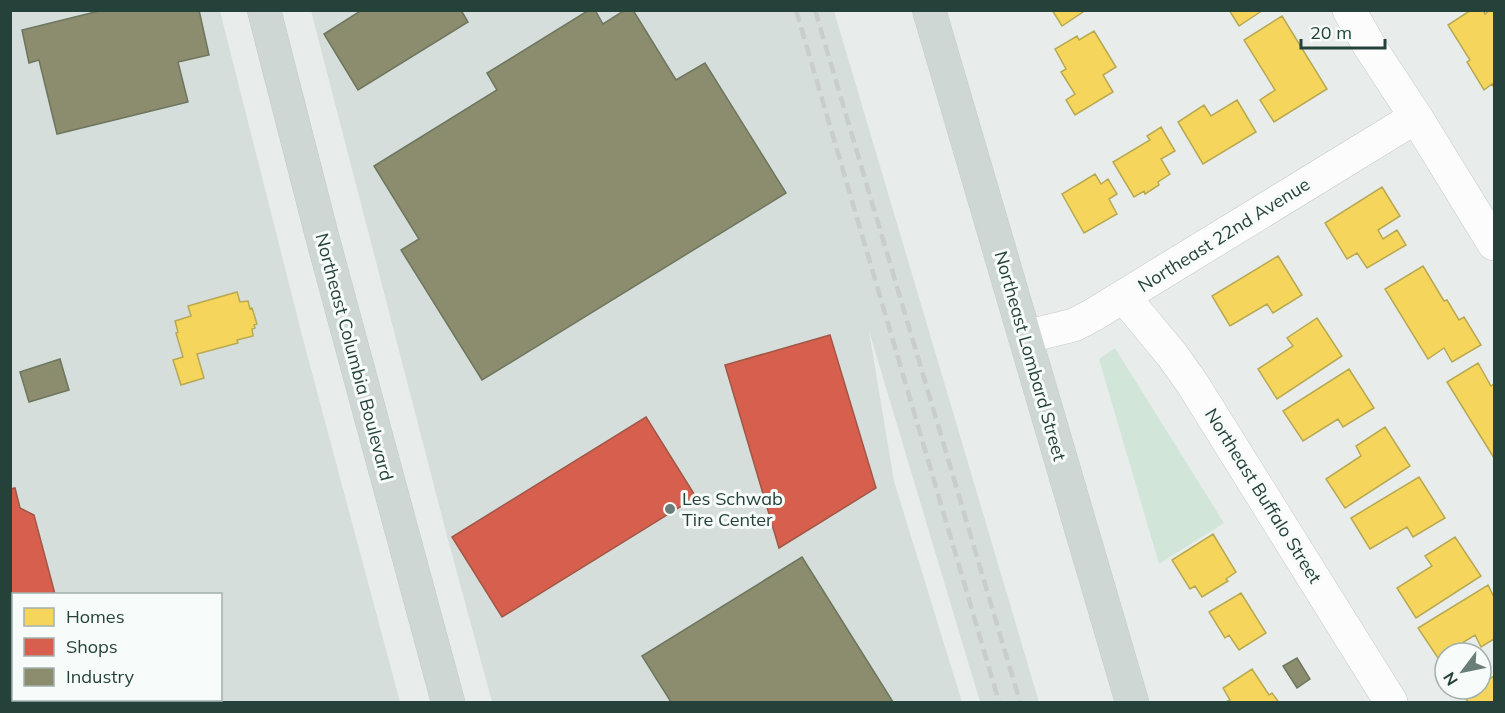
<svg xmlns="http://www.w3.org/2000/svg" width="1505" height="713" viewBox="0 0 1505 713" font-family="Mulish,sans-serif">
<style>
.built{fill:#d6dedb;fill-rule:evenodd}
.green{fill:#d1e6d8}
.homes{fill:#f6d55c;stroke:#b7a952;stroke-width:1.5}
.shops{fill:#d6604d;stroke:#a15747;stroke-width:1.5}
.industry{fill:#8c8c6e;stroke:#6d765e;stroke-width:1.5}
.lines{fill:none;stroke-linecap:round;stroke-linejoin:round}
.street-casing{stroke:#c5cac8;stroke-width:34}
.primary-casing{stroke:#c3ccc9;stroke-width:34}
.street{stroke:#fcfcfc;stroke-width:33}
.primary{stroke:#cfd7d5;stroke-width:33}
.rail{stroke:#c9cdcc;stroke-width:4.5;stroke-dasharray:12 6;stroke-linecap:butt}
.poi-dot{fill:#697e78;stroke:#f7fbf9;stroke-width:2}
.labels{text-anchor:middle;stroke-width:6;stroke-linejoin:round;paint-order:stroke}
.street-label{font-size:18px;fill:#24423a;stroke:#f7fbf9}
.poi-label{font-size:18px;fill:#24423a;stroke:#f7fbf9;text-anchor:start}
</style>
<rect width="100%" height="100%" fill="#e8edeb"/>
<path class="built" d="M10,11H220L303,339L400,702H11ZM14,594H220V700H14Z
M311,11H834L1039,702H980L869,331L894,481L962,702H492L447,536Z"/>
<path class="green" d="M1115,348L1224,523L1159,564L1099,359Z"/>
<path class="homes" d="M1052,10H1086L1062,26Z
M1229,10H1263L1239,26Z
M1471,10H1483L1485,14L1490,10L1494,11V88L1492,84L1484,90L1467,62L1470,60L1448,25Z
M1282,16L1327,89L1274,122L1260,100L1275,90L1244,40Z
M1094,31L1116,67L1103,75L1113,92L1075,115L1066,100L1075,94L1061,72L1066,69L1055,49L1077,36L1079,40Z
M1237,100L1256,132L1203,164L1178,122L1204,105L1211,116Z
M1161,127L1175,151L1161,159L1170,174L1158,182L1159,185L1145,194L1144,191L1134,197L1113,162L1150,140L1147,136Z
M1095,174L1101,184L1108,179L1117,194L1109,199L1117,214L1084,233L1062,194Z
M1382,187L1400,216L1378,230L1383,239L1397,230L1406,245L1367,268L1357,253L1347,259L1325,223Z
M1278,256L1302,295L1273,313L1267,304L1230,326L1212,296Z
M1423,266L1444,301L1447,300L1459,320L1464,317L1481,345L1452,362L1444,348L1428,359L1385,289Z
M237,292L240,302L248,301L250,309L252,308L257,324L254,325L255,328L252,329L253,336L237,340L238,343L197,354L204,378L181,385L173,360L183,357L176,333L178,332L175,321L191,316L188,306Z
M1317,318L1342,356L1277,399L1258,369L1293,346L1287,338Z
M1478,363L1491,386L1494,384V458L1447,382Z
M1349,369L1374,408L1343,427L1338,419L1303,441L1283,411Z
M1385,427L1410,466L1345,508L1326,479L1361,456L1356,446Z
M1419,477L1445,518L1413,537L1407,527L1370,549L1351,518Z
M1213,534L1236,572L1226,579L1228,581L1202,597L1195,586L1190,589L1172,560Z
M1455,537L1481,576L1416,618L1397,588L1432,566L1425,556Z
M1488,585L1494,597V639L1481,647L1475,635L1438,658L1418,628Z
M1241,593L1266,633L1239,650L1229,635L1225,638L1209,612Z
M1252,669L1269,695L1272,693L1278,701L1275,702H1226L1230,700L1223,688Z
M1494,676V702H1468L1464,696L1475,689H1481V685Z"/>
<path class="shops" d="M830,335L876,488L779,548L725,365Z
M646,417L696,497L502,617L452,537Z
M15,488L20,508L34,515L55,594H14V700H114V702H10V489Z"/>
<path class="industry" d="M103,10H199L209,55L178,62L188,102L57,134L39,60L29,63L22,30Z
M362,10H461L468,22L358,90L324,34Z
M589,10H595L603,24L625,10H633L676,80L705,63L786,193L482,380L401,250L419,239L374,166L497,90L487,73Z
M60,359L69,390L29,402L20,372Z
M802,557L893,702H671L642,656Z
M1297,658L1310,679L1297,688L1283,666Z"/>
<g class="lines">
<defs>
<path id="street" d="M1349,10L1370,47L1416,117L1494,244
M1124,297L1172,355L1192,383L1391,702
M1025,337L1074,325L1093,315L1416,117"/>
<path id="primary" d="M264,10L322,236L448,702
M929,10L1132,702"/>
</defs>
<use href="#street" class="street-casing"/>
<use href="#primary" class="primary-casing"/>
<use href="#street" class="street"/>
<use href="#primary" class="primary"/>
<path class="rail" d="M796,10L999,702
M815,10L1020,702"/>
</g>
<circle class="poi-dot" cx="670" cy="509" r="6"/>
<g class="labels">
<g class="street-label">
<text transform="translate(1224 235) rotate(-32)" y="6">Northeast 22nd Avenue</text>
<text transform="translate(1030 356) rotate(74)" y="6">Northeast Lombard Street</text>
<text transform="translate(354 357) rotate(75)" y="6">Northeast Columbia Boulevard</text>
<text transform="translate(1263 496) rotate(58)" y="6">Northeast Buffalo Street</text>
</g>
<g class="poi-label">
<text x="682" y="505">Les Schwab<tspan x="682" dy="21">Tire Center</tspan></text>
</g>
</g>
<rect width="1505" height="713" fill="none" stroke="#24423a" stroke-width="24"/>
<rect x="12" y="593" width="210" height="108" fill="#f7fbf9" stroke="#a3b1ad" stroke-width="1.5"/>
<rect x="24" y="608" width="30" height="18" fill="#f6d55c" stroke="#a3b1ad" stroke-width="1.5"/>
<text x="66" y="623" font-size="18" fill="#24423a">Homes</text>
<rect x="24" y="638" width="30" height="18" fill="#d6604d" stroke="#a3b1ad" stroke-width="1.5"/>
<text x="66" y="653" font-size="18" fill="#24423a">Shops</text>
<rect x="24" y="668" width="30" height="18" fill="#8c8c6e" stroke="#a3b1ad" stroke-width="1.5"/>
<text x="66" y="683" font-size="18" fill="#24423a">Industry</text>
<g transform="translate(1463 671) rotate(238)"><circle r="28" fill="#f7fbf9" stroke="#a3b1ad" stroke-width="1.5"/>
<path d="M0-4.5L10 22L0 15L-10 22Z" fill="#697e78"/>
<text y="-9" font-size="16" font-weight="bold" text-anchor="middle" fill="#24423a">N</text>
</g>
<path d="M1301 39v9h84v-9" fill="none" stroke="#24423a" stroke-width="3"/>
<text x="1310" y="39" font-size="18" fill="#24423a" stroke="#f7fbf9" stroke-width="4.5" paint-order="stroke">20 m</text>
</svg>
